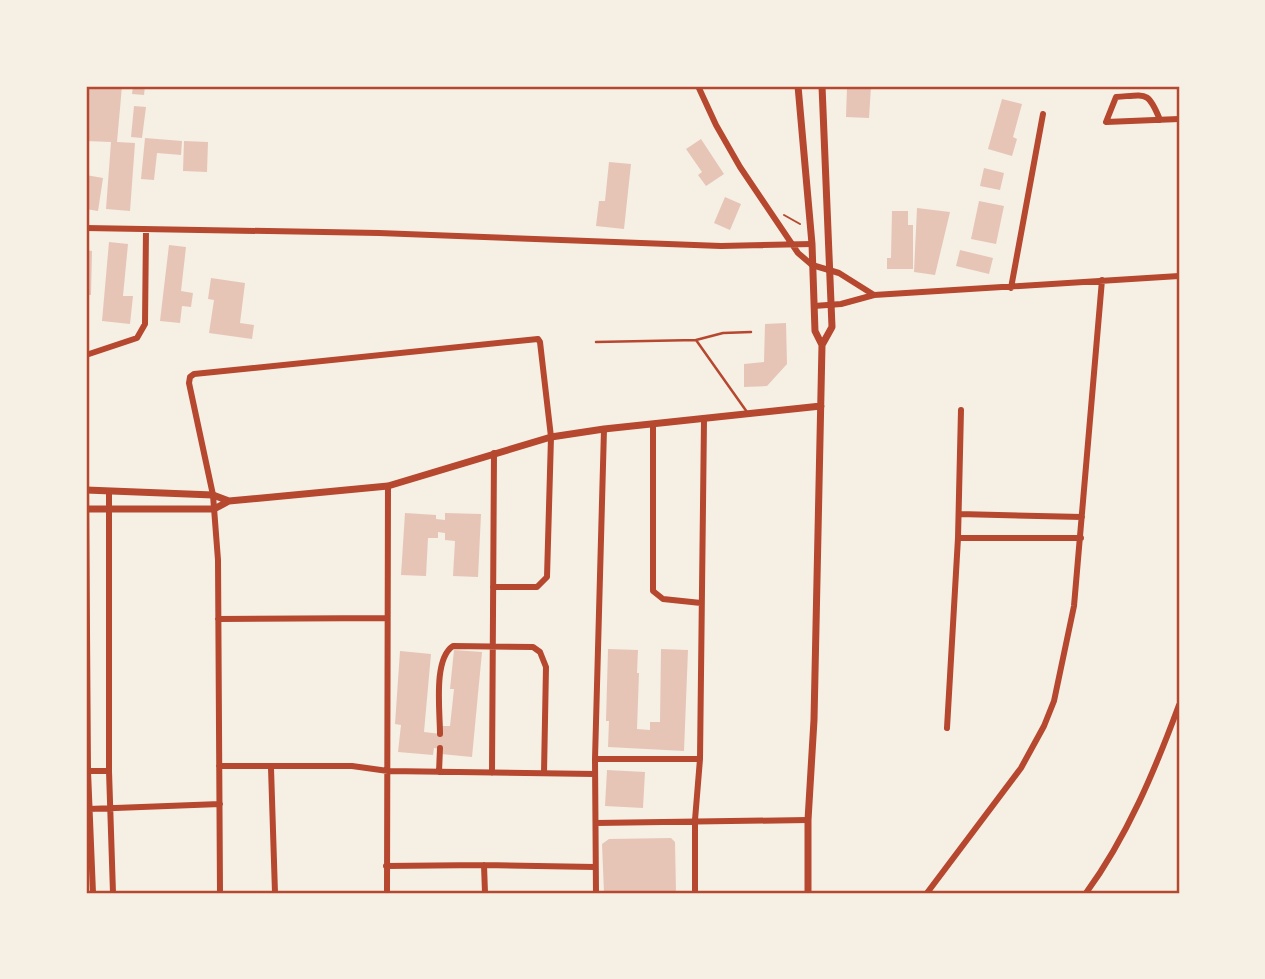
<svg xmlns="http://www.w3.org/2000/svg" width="1265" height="979" viewBox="0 0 1265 979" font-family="Merriweather,serif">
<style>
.building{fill:#e6c5b7}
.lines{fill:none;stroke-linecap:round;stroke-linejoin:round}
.path{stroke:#b5482f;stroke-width:2}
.service{stroke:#b5482f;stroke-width:2.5}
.minor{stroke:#b5482f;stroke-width:6}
.tertiary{stroke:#b5482f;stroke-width:7}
.neatline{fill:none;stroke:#b5482f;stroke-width:2.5}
</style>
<rect width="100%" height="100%" fill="#f6efe4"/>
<path class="building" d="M86,86H122L117,142L135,143L130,211L106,209L111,142L86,141Z
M133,86H145L144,95L132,94Z
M847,86H871L869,118L846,117Z
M1002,99L1022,104L1013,137L1017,139L1012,156L988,149Z
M134,106L146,107L142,138L131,137Z
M145,138L182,141L181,155L157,153L154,180L141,179Z
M701,139L724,174L706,186L698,175L702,172L686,149Z
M184,141L208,142L207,172L183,171Z
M609,162L631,164L624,229L596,226L599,201H605Z
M984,168L1004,173L1000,190L980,186Z
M86,175L103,178L98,211L86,209Z
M725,197L741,204L730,230L714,223Z
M979,201L1004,206L996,244L971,239Z
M917,208L950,212L935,275L914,272Z
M892,211H908V225H913V269H887V258H891Z
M109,242L128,244L123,296H133L130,324L102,321Z
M169,245L186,247L181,291L193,293L191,307L182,306L180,323L160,321Z
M86,250L92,251L91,295H86Z
M960,250L993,258L989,274L956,266Z
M211,278L245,283L240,323L254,325L252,339L209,333L214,300L208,299Z
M786,323L787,364L767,386L744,387V364L764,362L765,324Z
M405,513L436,515V519L445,520V513L481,514L478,577L453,576L455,541L445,540V533L438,532V538H428L426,576L401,575Z
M608,649L638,650L637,673H639L637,729L650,730V722H660L661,649L688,650L684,751L608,747L609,721H606Z
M454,650L482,652L472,757L441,754V749L434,748L433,755L398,752L401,725L395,724L400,651L431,654L424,732L441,734L442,726H450L454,689H450Z
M607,770L645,772L643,808L605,806Z
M671,838L675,842L676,893H604L602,844L609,839Z"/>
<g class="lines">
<path class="path" d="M784,215L800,224"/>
<path class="service" d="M596,342L696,340
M747,412L696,340L723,333L751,332"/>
<path class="minor" d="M698,86L716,125L740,167L798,253L812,265L839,273L874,295
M1160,120C1148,90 1146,95 1116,97L1106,122L1179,119
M86,228L379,233L721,246L812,244
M1011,288L1043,114
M814,306L841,304L874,295L1179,276
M86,355L137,338L145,324L146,230
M653,424V591L663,599L701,603
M86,490L88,771L93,893
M109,491V771L113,893
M959,514L1082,517
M958,538H1081
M218,619L387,618
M947,728L958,538L961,410
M440,734C440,711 433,659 453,646L533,647L540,652L546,667L544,773
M595,759H700
M219,766H352L388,771L595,774
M271,768L275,893
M86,771H109
M439,772L440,748
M492,773L494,453
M89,809L220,804
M596,823L808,820
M484,865L485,893
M386,866L484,865L595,867
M220,893L218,560L213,495L189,383L190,377L194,374L538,339L540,342L551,437L547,577L537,587H493
M387,893L388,486
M596,893L595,759L604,429
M695,893V820L700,759L704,420
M927,893L1021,768L1044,726L1054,701L1074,606L1102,280
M1086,893C1127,837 1155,770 1179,705"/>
<path class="tertiary" d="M798,86L812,244L815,331L822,345L814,720L808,820V893
M822,345L832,327L822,86
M86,490L213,495L229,501
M86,509H214L229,501L388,486L551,437L604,429L821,406"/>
</g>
<rect width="1265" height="979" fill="none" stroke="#f6efe4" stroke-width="175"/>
<rect x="88" y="88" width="1090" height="804" class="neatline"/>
</svg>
